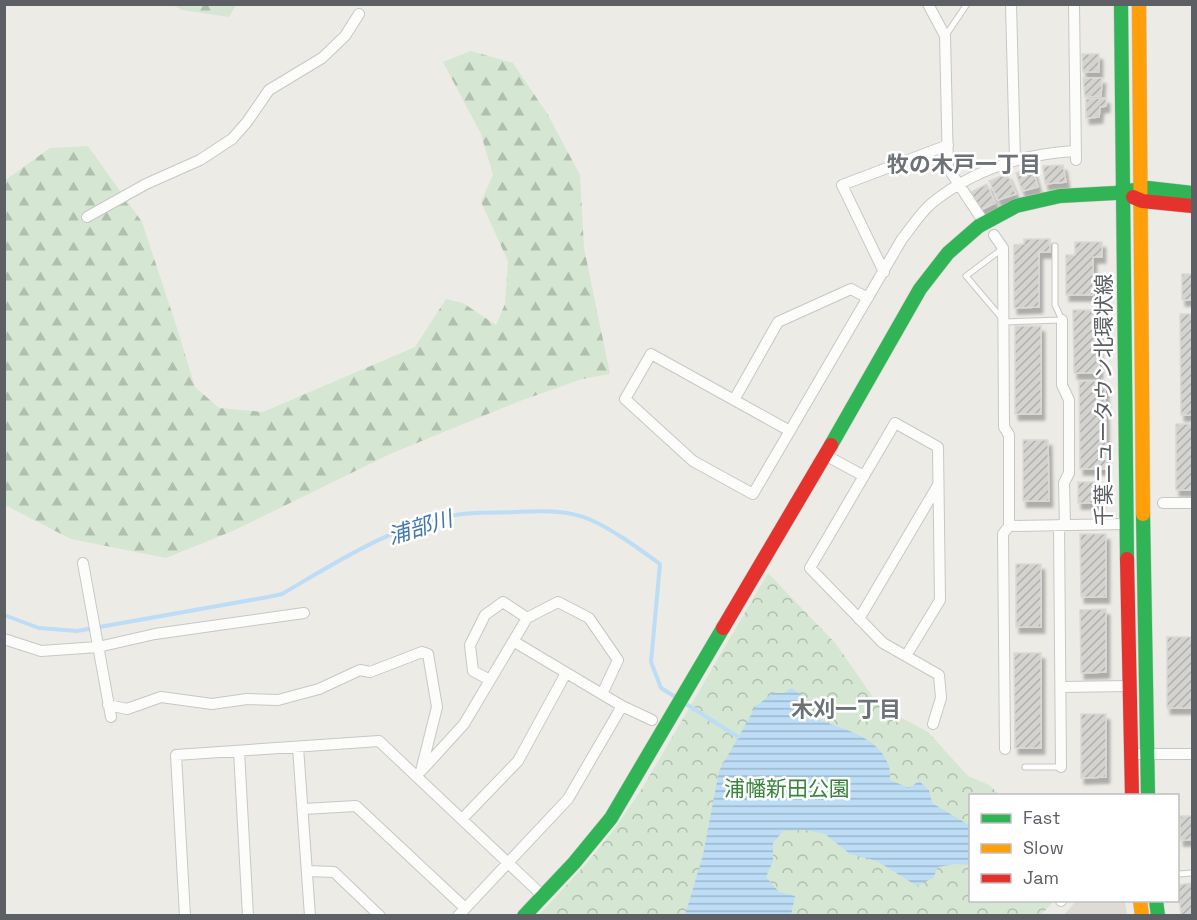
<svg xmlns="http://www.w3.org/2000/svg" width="1197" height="920" viewBox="0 0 1197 920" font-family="'Space Grotesk','Noto Sans JP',sans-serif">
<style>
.education{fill:#dedbd6}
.forest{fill:url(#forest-firs)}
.park{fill:url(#park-crowns)}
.water{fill:url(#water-rules)}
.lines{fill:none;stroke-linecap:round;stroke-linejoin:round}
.stream{stroke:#bcddf5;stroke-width:4}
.building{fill:url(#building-hatch);stroke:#dbd9d6;stroke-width:1.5;filter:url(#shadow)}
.lane-casing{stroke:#c7c7c7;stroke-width:7}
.street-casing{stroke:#c7c7c7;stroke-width:12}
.fast-casing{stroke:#c8c9c8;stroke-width:15}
.slow-casing{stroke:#c8c9c8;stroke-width:15}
.jam-casing{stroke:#c8c9c8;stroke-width:15}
.lane{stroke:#fcfcfb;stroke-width:5}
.street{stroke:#fcfcfb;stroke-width:10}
.fast{stroke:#30b455;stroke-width:14}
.slow{stroke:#ff9f0a;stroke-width:14}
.jam{stroke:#e5322d;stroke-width:14}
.labels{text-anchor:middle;stroke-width:5;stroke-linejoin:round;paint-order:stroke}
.street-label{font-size:21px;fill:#5c6064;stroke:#fff}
.park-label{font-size:21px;fill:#3a853d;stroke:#fff}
.neighbourhood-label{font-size:22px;font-weight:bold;fill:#6d7276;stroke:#fff}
.water-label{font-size:22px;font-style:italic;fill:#4478ac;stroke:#fff}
</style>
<defs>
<pattern id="forest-firs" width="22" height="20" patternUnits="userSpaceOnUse" patternTransform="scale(1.5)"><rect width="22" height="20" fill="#d5e7d2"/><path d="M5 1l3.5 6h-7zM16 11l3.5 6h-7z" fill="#b0bfae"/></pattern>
<pattern id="park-crowns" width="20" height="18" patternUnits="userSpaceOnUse" patternTransform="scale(1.5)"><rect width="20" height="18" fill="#d5e7d2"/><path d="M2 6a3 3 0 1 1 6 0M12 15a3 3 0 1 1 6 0" fill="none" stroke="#b0bfae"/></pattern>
<pattern id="water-rules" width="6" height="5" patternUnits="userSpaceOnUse" patternTransform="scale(1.5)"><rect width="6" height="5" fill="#bcddf5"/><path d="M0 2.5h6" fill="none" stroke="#9cb7ca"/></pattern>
<pattern id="building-hatch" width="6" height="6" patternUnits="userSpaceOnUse" patternTransform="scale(1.5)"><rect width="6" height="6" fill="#d4d3d0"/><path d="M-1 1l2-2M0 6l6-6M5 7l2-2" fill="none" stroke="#afafac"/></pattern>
<filter id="shadow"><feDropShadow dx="3.5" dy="6" stdDeviation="1.5" flood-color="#0004"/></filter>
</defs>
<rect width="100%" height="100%" fill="#ecebe6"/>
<path class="education" d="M1076,901H1125L1127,915H1064Z"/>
<path class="forest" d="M173,5L236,4V5L229,17L182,10Z
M471,51L513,63L548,115L580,175L584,248L610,374L582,379L520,401L390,454L235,530L166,558L71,539L5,505L4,181L50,148L88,146L142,222L177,328L195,387L219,408L263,412L415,347L446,299L463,303L496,325L505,304L508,261L481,202L493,175L481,134L443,62Z"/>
<path class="park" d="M768,573L836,644L875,700L887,710L928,732L968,776L989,785L1000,795L970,796V900L1054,901L1040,916H538L586,864L613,831L643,787Z"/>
<path class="water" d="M791,688L805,697L810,716C838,729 877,733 889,766C890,770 890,776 890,780L909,788L919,781L929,790L932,803L969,825L970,865L956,864L938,867L933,878L917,886L877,861L850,854L825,834L805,830L783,831L773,843V861L766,877L779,892L795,896L791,915H685L703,855L719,771L756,706L773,693H784Z"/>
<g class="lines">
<path class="stream" d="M4,615L39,628L77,631L268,597L282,594C334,564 394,524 455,515C474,512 495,513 514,512C540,511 567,509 591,520C615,531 638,548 660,564L651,662L661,688L677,698
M683,702L738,737"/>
</g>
<path class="building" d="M1082,54H1099V72H1083Z
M1083,78H1102L1101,96L1085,97Z
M1106,98V106L1100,107L1099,117L1086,118V99Z
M1063,165L1066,182L1045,184L1043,166Z
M1032,167L1038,187L1022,191L1016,173Z
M1007,174L1016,194L998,200L989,181Z
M987,184L995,203L981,210L971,192Z
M1024,239H1050V252H1039V307L1014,308V245L1024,244Z
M1075,242H1102V257H1093V295H1066V255H1075Z
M1182,274H1192V300H1182Z
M1073,310H1099V373H1074Z
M1180,314H1192V415H1181Z
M1015,326H1041V414H1015Z
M1079,381H1105L1106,469H1080Z
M1176,424H1192V490H1176Z
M1023,440H1048L1049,501H1023Z
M1078,482H1100L1101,503H1078Z
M1080,534H1106V597H1081Z
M1016,564H1041V627H1016Z
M1106,609V672L1081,673L1080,610Z
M1167,637H1192V708H1167Z
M1014,653H1041V748H1015Z
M1081,714H1106V777L1081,778Z
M1180,816H1192V840H1180Z
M1192,883V916H1181L1178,885Z"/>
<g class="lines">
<defs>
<path id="lane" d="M946,35L967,4
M1002,249L966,276L1005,322L1062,320L1055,305V246
M1025,767H1061
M1178,874L1192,873"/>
<path id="street" d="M928,4L945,36L948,168L983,221
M1011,4L1015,160
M1074,4L1076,160
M87,217L146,184L200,160L232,139L247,122L269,90L322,58L345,36L359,14
M994,235L1003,248L1004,427L1009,435V526L1003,534L1005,749
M884,272L842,185L948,145
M1062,320V385L1069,400V473L1064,483L1065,525
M734,400L778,322L851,289L868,298
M790,431L651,354L625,399L693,461L753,494L902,239C912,227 920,213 932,203C973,170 1023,154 1075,151
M825,455L864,476
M1163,503H1192
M1059,525L1061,767
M1009,526L1126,524
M83,563L111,717
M859,619L938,485
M4,639L41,651L98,647L155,634L304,613
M513,641L622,706L652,720
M906,656L940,600L938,447L895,423L810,568L883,643L939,675L941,698L933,724
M490,680L473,671L470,645L485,615L503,602L527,618
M1062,687L1129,686
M108,705L127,709L161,697L212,704L247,699L278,700L319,689L360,670L370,672L422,652L428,654L437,707L421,771
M298,747L310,916
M239,751L248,916
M1130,754H1192
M423,769L464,724L527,618L558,602L589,618L618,660L602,694
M303,809L356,806L465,908
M462,819L518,761L566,673
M307,871L334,872L380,916
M1061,901V900
M185,916L176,755L379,741L543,896
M458,916L568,799L622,706"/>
<path id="fast" d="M1121,4L1127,559
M831,445L920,289L948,253L979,226L1016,206L1060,196L1115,193L1148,188L1192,193
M1143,514L1148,796
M1156,900L1158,916
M524,916L574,863L611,818L723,628"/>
<path id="slow" d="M1139,4L1143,514
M1140,900L1142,916"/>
<path id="jam" d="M1133,197L1142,201L1192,206
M1127,559L1132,796
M723,628L831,445"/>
</defs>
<use href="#lane" class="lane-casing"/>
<use href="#street" class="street-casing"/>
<use href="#fast" class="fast-casing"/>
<use href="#slow" class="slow-casing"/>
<use href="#jam" class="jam-casing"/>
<use href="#lane" class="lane"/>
<use href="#street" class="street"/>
<use href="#fast" class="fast"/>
<use href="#slow" class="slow"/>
<use href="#jam" class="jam"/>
</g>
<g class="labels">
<g class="street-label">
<text transform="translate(1104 400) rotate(-90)" y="7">千葉ニュータウン北環状線</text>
</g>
<g class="park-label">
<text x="787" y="796">浦幡新田公園</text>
</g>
<g class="neighbourhood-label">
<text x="964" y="172">牧の木戸一丁目</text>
<text x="846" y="717">木刈一丁目</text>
</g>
<g class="water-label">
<text transform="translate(420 527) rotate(-17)" y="8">浦部川</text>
</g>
</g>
<rect width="1197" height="920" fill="none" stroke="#5c6064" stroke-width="12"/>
<rect x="969" y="794" width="210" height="108" fill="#ffffff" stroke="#bebfc1" stroke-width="1.5"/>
<rect x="981" y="814" width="30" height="9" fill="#30b455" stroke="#bebfc1" stroke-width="1.5"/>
<text x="1023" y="824" font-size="18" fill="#5c6064">Fast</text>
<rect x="981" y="844" width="30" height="9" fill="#ff9f0a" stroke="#bebfc1" stroke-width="1.5"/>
<text x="1023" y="854" font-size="18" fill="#5c6064">Slow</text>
<rect x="981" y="874" width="30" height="9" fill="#e5322d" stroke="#bebfc1" stroke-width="1.5"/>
<text x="1023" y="884" font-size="18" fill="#5c6064">Jam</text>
</svg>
